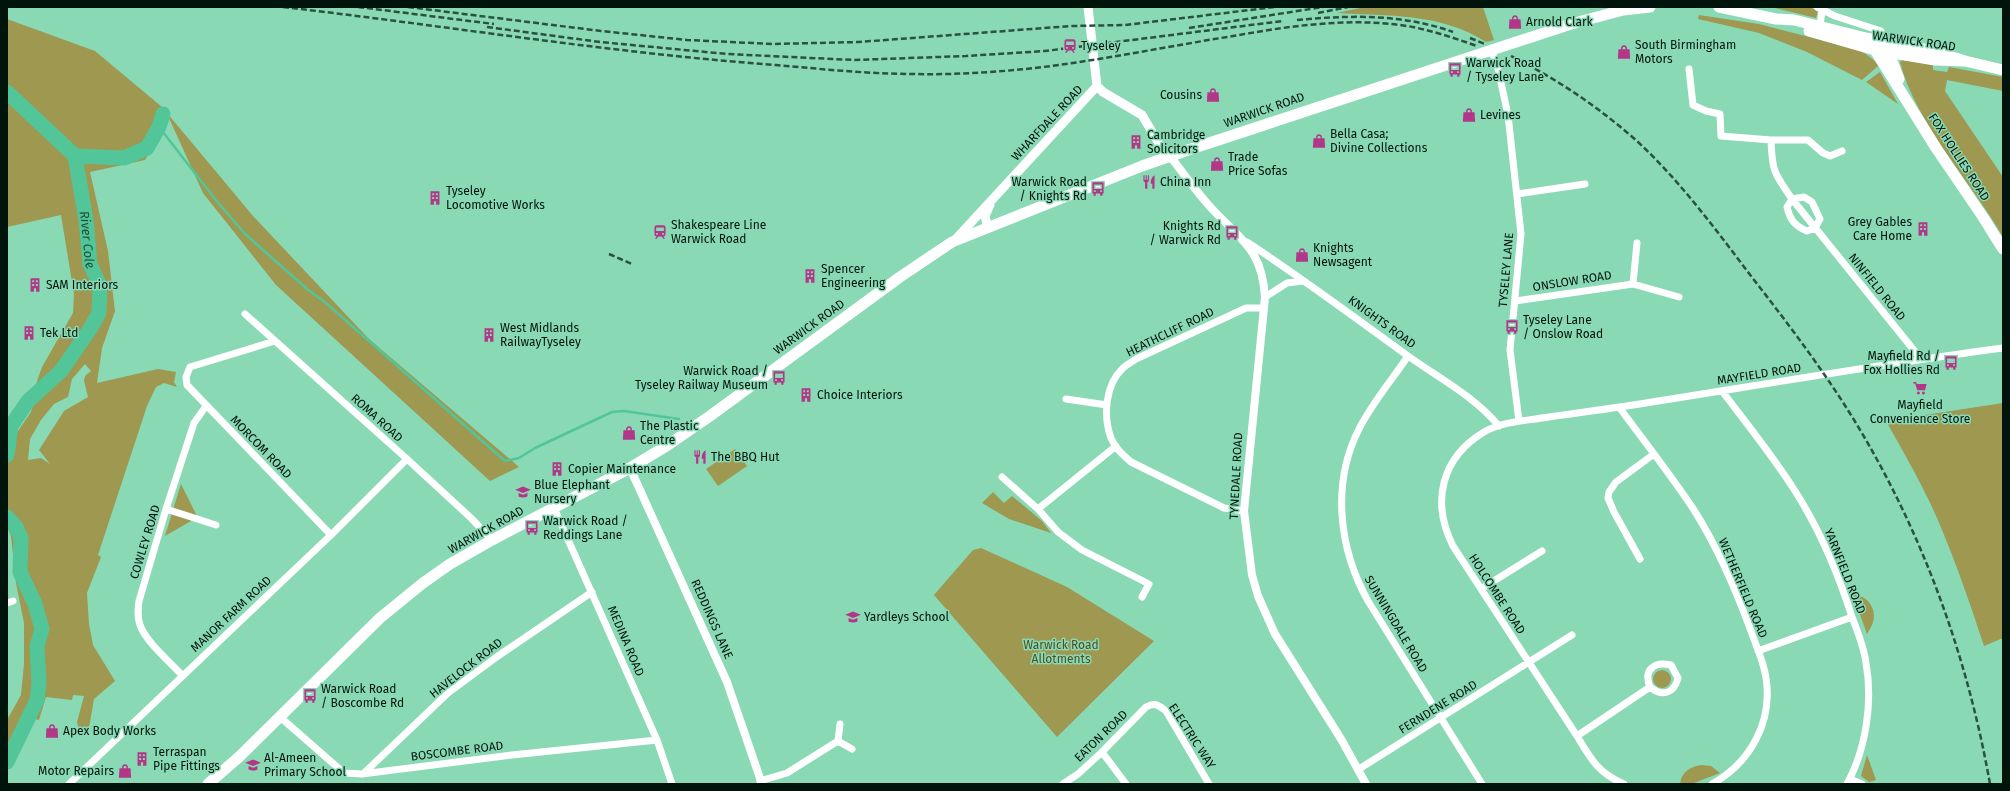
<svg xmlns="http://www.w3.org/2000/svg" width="2010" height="791" viewBox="0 0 2010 791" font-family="'Fira Sans',sans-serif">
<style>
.green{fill:#9e9851;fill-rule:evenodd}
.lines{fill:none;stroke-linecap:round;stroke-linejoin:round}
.stream{stroke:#52c699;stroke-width:2.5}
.river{stroke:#52c699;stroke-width:15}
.minor{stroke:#fff;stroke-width:7}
.tertiary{stroke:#fff;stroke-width:8}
.secondary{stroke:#fff;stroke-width:9}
.primary{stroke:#fff;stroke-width:11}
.trunk{stroke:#fff;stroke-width:11}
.rail{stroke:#2b5140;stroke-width:2.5;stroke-dasharray:6 3;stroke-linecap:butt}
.labels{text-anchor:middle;stroke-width:3;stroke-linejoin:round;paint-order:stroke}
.poi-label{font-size:12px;fill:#00140b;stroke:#89d9b5;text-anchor:start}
.street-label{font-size:12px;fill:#00140b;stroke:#89d9b5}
.park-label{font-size:12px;fill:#504d22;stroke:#89d9b5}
.water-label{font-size:13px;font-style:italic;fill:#1e4e3b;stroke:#89d9b5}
</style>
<rect width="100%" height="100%" fill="#89d9b5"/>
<path class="green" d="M1365,7H1483L1494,40L1486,42C1441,13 1388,16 1337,13Z
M1771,7H1810L1818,11L1816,18Z
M1699,15L1759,24L1860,50L1875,61L1878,66L1862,80L1807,52L1759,33L1698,19Z
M7,19L95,51L162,107L253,216L369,339L519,467L490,481L276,285L203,193L169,118L145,160L90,172L108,251L115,311L102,348L97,383L158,369L176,372L174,382L177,387L164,383L156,387L147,406L98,555L101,557L87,593L89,624L93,645L115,681L94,699L89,728L79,729L77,722L84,696L73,695L72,700L46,697L39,720L27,717L23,722L7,757V720L21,695L24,664V623L16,583L11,536L7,526V447L31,412L36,384L42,367L73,313L74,294L61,215L7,227ZM85,364L91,371L85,376L84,381L88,397L64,411L39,450L50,464L41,458L28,460L30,439L41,420L54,404L68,397L72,379Z
M1902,60L1933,65V70L1947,72L1949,67L2003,77V91L1947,80L1945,91L2003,177V237C1972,183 1915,122 1900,62Z
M1880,72L1898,104L1866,82Z
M2003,403V638L1984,646C1970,603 1955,560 1937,518C1922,484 1904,453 1886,421Z
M735,449L747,466L718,486L706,469Z
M181,484L196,514L191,521L165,536Z
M993,492L1004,503L1012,496L1042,521L1051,533L1009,519L982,503Z
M981,548L1067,587L1154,641L1057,737L934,595L973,550Z
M1853,595C1867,595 1877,608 1873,622C1872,626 1869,630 1867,634Z
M1653 679a9 9 0 1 1 18 0a9 9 0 1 1-18 0Z
M1867,755L1876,780L1869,782L1861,776Z
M1702,765L1711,766L1720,773L1694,783L1680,784C1681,772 1691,766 1702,765Z"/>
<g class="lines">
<path class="stream" d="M159,127L215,199L245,234L307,289L326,303L505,461L519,458L535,448L612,412L624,411L679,419"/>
<g class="river">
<path id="s1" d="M7,92L75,156L86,220L90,264L100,286L99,313L90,329L61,371L28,401L11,426L7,455"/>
<path d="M75,156L124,158L147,148L159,127L163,114"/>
<path d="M7,517L16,527L21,538L20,572L35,604L42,629L37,646L39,683L37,700L7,762"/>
</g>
<path class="minor" d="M1817,7L1835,16L1881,31
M1820,26L1822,10
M1491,50L1497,64L1508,115L1521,234L1510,350L1519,421
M1689,69L1693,105L1706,111L1720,114L1721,136L1771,140
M1842,151L1830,156L1823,153L1808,140H1771C1772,171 1774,173 1792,199L1787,207C1790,220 1795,226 1807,231L1815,228L1820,219L1812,202L1804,197L1792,199L1921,359
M1517,194L1585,184
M1247,242C1302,278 1354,317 1408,356C1439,378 1474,396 1499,426
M1633,284L1637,243
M1265,297L1287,283L1303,281
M1515,301L1633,284L1679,297
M245,314L407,459L471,518L492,540
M275,341L190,367L186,377L187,385L331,535
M1408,356C1392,380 1372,403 1359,429C1331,484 1339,549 1368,601L1482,784
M1722,391C1747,424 1773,456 1795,491C1820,530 1838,573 1852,617C1858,633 1864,647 1866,663C1873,702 1866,749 1847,784
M1066,399L1107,405
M1619,407C1644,441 1671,475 1694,510C1718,548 1736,590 1751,631C1756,646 1764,662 1766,678C1773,722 1750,763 1712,784
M1002,477L1038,509L1058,532L1082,550L1149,584L1142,597
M554,508L657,740L672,784
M166,509L216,525
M1038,509L1116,446
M1244,511L1224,508L1131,462C1123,455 1115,448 1111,438C1103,416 1105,385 1123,368C1127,364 1132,362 1136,359L1246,308H1264
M1640,559L1614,512L1608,498L1609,492L1616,482L1654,454
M1481,589L1542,551
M7,603L13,601
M1758,651L1852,617
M183,676C170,662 146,642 140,625C137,617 138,609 139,601L166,509L194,423L206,406
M280,717L344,773L362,774L512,755L657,740
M1577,736L1650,687C1643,670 1654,661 1671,665L1678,678C1674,694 1662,697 1650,687
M838,741L852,749
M1102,752L1126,784
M1359,769L1572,635
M363,774L448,693L498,656L592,592
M1850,779L1862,784
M760,781L787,773L838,741L840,724
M69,784L331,535L407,459
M1063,784L1078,774L1102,752L1146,707C1155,702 1158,705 1166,711L1209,784
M1624,784C1598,773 1591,759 1577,736L1453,546C1431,502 1441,458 1484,432C1501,422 1523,421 1542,418C1568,414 1594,411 1620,407C1748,387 1875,365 2003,348"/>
<path class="tertiary" d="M1167,157L1173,160C1187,178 1200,197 1216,213C1245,243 1262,252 1265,297L1244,511L1252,575L1258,596L1275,634L1341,739L1366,784
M630,468L727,682L762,784"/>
<path class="secondary" d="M1097,86L1103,92L1142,115L1167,157
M988,228L985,216L990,205
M954,241L1097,86L1088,7"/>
<path class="primary" d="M1875,50L1936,148L1983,217L2003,249
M1889,53L1899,79"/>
<path class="trunk" d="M1719,7L1776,19L1794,20L1866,38L1933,51L1965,61
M1809,31L1875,50L1935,60L1965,61L2003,70
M208,784L239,757L380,618L423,583L450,564L492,540L630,468L668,445L710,416L900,277L952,242L1142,166L1188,150L1571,24L1623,10L1650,7"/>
<path class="rail" d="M283,7C448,26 611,53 776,65C822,69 868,74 915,74C965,75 1016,71 1066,64C1121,56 1177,45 1233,36C1290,26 1349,17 1407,26C1431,30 1454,38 1477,46
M358,7L494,24
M408,7L601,31L687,40L773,44L859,42L1071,26L1125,25L1275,7
M1318,13L1348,7
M1297,20C1350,15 1403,14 1453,32
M487,27L600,42L727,54L854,60L966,56L1045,51L1283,21
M1189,28L1323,7
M1470,38L1485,44
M1511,56C1557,79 1600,108 1638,142C1681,182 1716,230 1751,276C1786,321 1821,367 1851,415C1921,528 1967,654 1990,784
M609,254L632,264"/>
</g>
<defs>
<symbol id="shop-bare" viewBox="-9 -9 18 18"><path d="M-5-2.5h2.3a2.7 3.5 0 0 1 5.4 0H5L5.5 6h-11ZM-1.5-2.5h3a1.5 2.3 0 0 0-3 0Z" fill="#b23788" stroke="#89d9b5" stroke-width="2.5" paint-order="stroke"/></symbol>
<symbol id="station-bare" viewBox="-9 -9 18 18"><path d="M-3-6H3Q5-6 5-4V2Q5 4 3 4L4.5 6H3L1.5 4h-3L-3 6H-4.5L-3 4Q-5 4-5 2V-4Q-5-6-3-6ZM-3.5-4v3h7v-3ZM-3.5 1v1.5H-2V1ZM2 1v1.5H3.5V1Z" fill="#b23788" stroke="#89d9b5" stroke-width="2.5" paint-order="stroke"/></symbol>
<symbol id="bus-bare" viewBox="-9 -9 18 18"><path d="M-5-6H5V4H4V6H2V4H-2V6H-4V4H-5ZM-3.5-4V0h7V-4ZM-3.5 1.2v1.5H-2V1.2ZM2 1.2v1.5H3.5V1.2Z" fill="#b23788" stroke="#89d9b5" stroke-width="2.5" paint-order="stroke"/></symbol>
<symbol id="building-bare" viewBox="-9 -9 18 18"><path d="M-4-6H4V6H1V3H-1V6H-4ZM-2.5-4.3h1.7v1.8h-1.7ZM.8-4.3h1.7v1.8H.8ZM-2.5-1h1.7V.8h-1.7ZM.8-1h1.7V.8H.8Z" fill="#b23788" stroke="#89d9b5" stroke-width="2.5" paint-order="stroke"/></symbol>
<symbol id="restaurant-bare" viewBox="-9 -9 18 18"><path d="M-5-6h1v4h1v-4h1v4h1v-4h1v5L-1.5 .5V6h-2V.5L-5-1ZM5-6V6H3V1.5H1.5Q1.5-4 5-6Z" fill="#b23788" stroke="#89d9b5" stroke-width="2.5" paint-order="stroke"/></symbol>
<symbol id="supermarket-bare" viewBox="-9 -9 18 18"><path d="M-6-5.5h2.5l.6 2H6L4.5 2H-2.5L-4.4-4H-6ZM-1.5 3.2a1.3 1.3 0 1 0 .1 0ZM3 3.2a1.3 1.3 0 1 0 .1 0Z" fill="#b23788" stroke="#89d9b5" stroke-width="2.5" paint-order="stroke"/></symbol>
<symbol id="school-bare" viewBox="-9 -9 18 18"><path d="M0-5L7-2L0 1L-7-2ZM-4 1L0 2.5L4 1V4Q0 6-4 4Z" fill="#b23788" stroke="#89d9b5" stroke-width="2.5" paint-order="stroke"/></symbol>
</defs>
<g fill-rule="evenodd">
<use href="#shop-bare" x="1505" y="12" width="20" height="20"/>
<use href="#station-bare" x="1060" y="36" width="20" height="20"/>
<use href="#shop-bare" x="1614" y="42" width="20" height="20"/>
<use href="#bus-bare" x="1445" y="60" width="20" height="20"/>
<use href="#shop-bare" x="1203" y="85" width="20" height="20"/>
<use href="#shop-bare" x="1459" y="105" width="20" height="20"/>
<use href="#shop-bare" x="1309" y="131" width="20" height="20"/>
<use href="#building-bare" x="1126" y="132" width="20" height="20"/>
<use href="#shop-bare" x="1207" y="154" width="20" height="20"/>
<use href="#restaurant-bare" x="1139" y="172" width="20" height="20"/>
<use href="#bus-bare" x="1088" y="179" width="20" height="20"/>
<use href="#building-bare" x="425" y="188" width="20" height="20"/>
<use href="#building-bare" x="1913" y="219" width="20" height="20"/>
<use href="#station-bare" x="650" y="222" width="20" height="20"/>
<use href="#bus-bare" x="1222" y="223" width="20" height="20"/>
<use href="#shop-bare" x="1292" y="245" width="20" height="20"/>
<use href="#building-bare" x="800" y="266" width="20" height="20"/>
<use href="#building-bare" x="25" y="275" width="20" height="20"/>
<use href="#bus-bare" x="1502" y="317" width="20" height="20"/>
<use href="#building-bare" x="19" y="323" width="20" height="20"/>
<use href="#building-bare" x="479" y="325" width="20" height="20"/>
<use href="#bus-bare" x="1941" y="353" width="20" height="20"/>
<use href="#bus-bare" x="769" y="368" width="20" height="20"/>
<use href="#supermarket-bare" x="1910" y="378" width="20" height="20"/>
<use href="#building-bare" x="796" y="385" width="20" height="20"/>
<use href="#shop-bare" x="619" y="423" width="20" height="20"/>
<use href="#restaurant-bare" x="690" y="447" width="20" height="20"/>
<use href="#building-bare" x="547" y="459" width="20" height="20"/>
<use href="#school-bare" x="513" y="482" width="20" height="20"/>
<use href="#bus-bare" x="522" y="518" width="20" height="20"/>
<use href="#school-bare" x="843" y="607" width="20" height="20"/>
<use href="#bus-bare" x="300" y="686" width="20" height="20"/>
<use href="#shop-bare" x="42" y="721" width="20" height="20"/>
<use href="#building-bare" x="132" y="749" width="20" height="20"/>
<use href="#school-bare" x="243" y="755" width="20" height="20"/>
<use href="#shop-bare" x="115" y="761" width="20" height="20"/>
</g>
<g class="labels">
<g class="poi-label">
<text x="1526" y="26">Arnold Clark</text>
<text x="1635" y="49">South Birmingham<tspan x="1635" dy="14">Motors</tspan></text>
<text x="1081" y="50">Tyseley</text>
<text x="1466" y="67">Warwick Road<tspan x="1466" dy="14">/ Tyseley Lane</tspan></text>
<text x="1202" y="99" text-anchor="end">Cousins</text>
<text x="1480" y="119">Levines</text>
<text x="1330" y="138">Bella Casa;<tspan x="1330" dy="14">Divine Collections</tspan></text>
<text x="1147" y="139">Cambridge<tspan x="1147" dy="14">Solicitors</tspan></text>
<text x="1228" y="161">Trade<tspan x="1228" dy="14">Price Sofas</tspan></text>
<text x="1087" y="186" text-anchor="end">Warwick Road<tspan x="1087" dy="14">/ Knights Rd</tspan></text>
<text x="1160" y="186">China Inn</text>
<text x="446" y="195">Tyseley<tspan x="446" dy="14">Locomotive Works</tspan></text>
<text x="1912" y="226" text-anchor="end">Grey Gables<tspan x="1912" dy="14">Care Home</tspan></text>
<text x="671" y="229">Shakespeare Line<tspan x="671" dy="14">Warwick Road</tspan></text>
<text x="1221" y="230" text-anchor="end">Knights Rd<tspan x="1221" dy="14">/ Warwick Rd</tspan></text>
<text x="1313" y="252">Knights<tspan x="1313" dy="14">Newsagent</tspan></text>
<text x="821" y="273">Spencer<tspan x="821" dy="14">Engineering</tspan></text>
<text x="46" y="289">SAM Interiors</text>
<text x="1523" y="324">Tyseley Lane<tspan x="1523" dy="14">/ Onslow Road</tspan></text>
<text x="500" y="332">West Midlands<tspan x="500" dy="14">RailwayTyseley</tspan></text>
<text x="40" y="337">Tek Ltd</text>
<text x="1940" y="360" text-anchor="end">Mayfield Rd /<tspan x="1940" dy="14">Fox Hollies Rd</tspan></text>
<text x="768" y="375" text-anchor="end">Warwick Road /<tspan x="768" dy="14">Tyseley Railway Museum</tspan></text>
<text x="817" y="399">Choice Interiors</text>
<text x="1920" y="409" text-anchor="middle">Mayfield<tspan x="1920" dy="14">Convenience Store</tspan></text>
<text x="640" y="430">The Plastic<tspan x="640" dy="14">Centre</tspan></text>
<text x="711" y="461">The BBQ Hut</text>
<text x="568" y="473">Copier Maintenance</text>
<text x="534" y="489">Blue Elephant<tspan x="534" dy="14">Nursery</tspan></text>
<text x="543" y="525">Warwick Road /<tspan x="543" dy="14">Reddings Lane</tspan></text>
<text x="864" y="621">Yardleys School</text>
<text x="321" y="693">Warwick Road<tspan x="321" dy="14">/ Boscombe Rd</tspan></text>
<text x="63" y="735">Apex Body Works</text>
<text x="153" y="756">Terraspan<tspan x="153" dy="14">Pipe Fittings</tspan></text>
<text x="264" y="762">Al-Ameen<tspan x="264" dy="14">Primary School</tspan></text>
<text x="114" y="775" text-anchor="end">Motor Repairs</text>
</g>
<g class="street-label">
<text transform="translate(1914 41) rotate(8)" y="4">WARWICK ROAD</text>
<text transform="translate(1264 110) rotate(-19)" y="4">WARWICK ROAD</text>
<text transform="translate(1047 123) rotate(-47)" y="4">WHARFDALE ROAD</text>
<text transform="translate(1959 157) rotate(57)" y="4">FOX HOLLIES ROAD</text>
<text transform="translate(1506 270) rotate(-85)" y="4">TYSELEY LANE</text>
<text transform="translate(1572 281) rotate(-9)" y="4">ONSLOW ROAD</text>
<text transform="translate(1877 287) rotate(51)" y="4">NINFIELD ROAD</text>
<text transform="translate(1382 322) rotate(36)" y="4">KNIGHTS ROAD</text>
<text transform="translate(809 327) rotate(-36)" y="4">WARWICK ROAD</text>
<text transform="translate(1170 332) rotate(-26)" y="4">HEATHCLIFF ROAD</text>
<text transform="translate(1759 374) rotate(-9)" y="4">MAYFIELD ROAD</text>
<text transform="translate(377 418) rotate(42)" y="4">ROMA ROAD</text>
<text transform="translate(261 447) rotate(46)" y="4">MORCOM ROAD</text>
<text transform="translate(1236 476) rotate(-87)" y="4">TYNEDALE ROAD</text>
<text transform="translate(486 530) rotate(-29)" y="4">WARWICK ROAD</text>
<text transform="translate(145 542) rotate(-73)" y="4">COWLEY ROAD</text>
<text transform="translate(1845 571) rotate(68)" y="4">YARNFIELD ROAD</text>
<text transform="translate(1743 588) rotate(67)" y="4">WETHERFIELD ROAD</text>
<text transform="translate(1497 594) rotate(57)" y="4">HOLCOMBE ROAD</text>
<text transform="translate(231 614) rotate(-43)" y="4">MANOR FARM ROAD</text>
<text transform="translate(712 619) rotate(66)" y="4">REDDINGS LANE</text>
<text transform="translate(1396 624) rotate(59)" y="4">SUNNINGDALE ROAD</text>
<text transform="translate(626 641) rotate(67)" y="4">MEDINA ROAD</text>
<text transform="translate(466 668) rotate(-38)" y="4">HAVELOCK ROAD</text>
<text transform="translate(1438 707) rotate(-32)" y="4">FERNDENE ROAD</text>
<text transform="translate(1101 736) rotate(-44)" y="4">EATON ROAD</text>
<text transform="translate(1192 736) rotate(57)" y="4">ELECTRIC WAY</text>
<text transform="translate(457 751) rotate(-7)" y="4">BOSCOMBE ROAD</text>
</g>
<g class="park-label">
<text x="1061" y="649">Warwick Road<tspan x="1061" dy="14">Allotments</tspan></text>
</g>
<g class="water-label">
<text dy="5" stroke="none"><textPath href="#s1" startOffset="178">River Cole</textPath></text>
</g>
</g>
<rect width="2010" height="791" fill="none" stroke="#00140b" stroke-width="16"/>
</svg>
